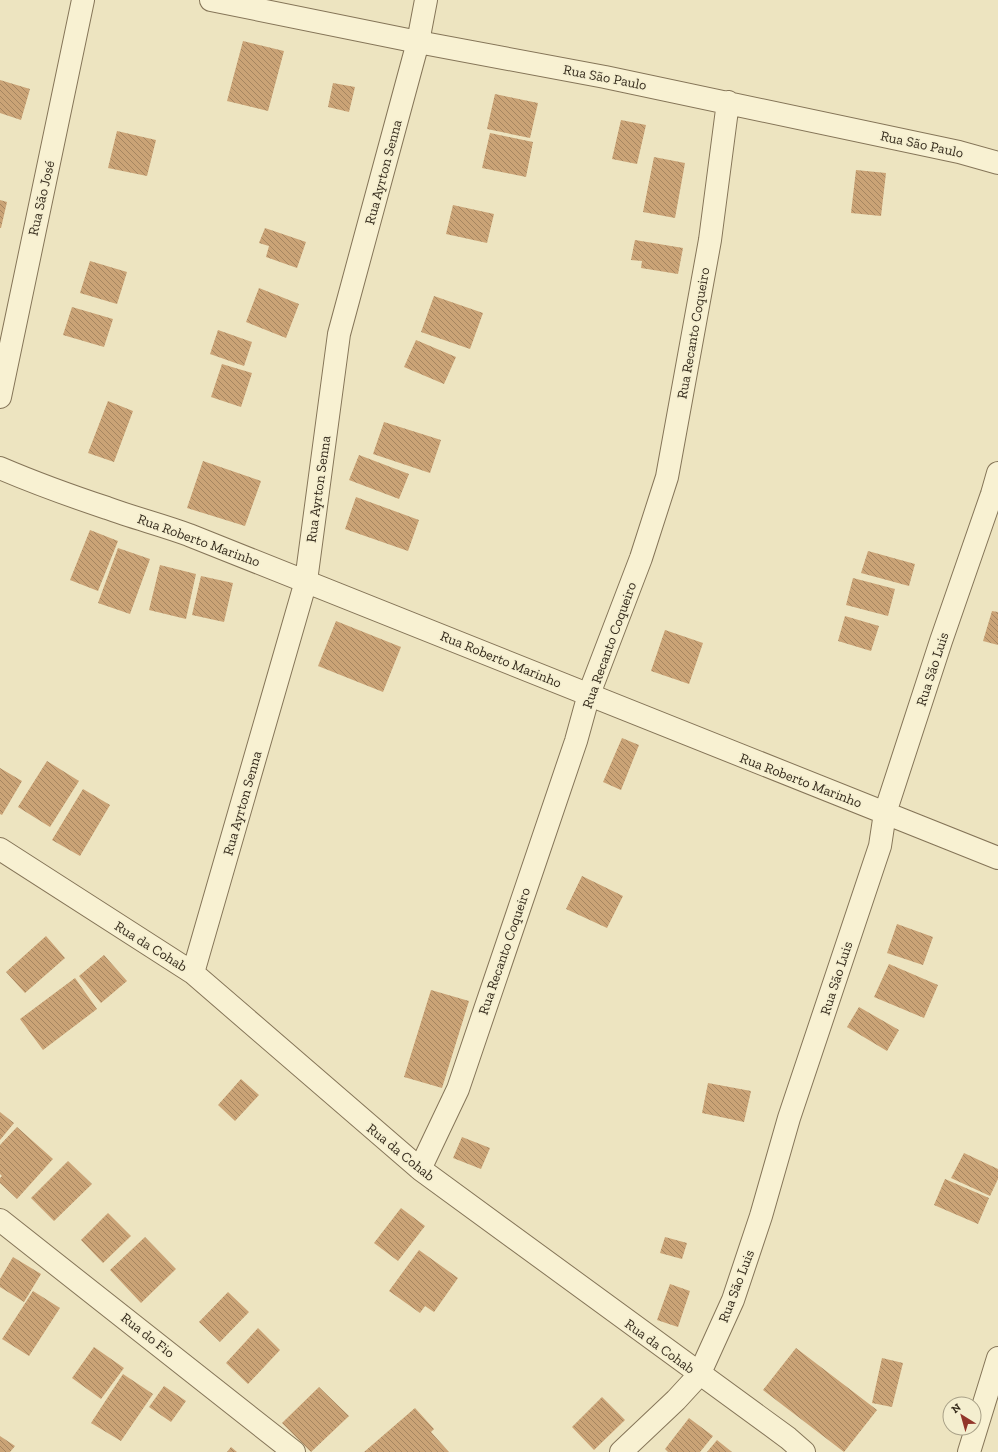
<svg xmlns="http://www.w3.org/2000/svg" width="998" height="1452" viewBox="0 0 998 1452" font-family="'Zilla Slab',serif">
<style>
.building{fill:url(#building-back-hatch)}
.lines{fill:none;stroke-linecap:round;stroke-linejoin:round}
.minor-casing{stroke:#857558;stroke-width:24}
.minor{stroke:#f8f1d2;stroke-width:22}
.labels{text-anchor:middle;stroke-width:3;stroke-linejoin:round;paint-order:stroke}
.street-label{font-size:14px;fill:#352b1c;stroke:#f4eecf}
</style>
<defs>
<pattern id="building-back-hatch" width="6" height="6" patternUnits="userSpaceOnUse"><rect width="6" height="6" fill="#caa376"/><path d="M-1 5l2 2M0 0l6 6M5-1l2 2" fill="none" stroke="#a58560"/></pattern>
</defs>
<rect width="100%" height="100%" fill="#ede4c0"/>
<path class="building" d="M243,41L284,51L268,111L227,101Z
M0,80L30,89L21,120L0,113Z
M333,83L355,87L349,112L328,107Z
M495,94L538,103L530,138L487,129Z
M621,120L646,125L637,164L612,159Z
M117,131L156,140L147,176L108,168Z
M490,133L533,142L526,177L482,168Z
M654,157L685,163L675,218L643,212Z
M856,170L886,173L881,216L851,213Z
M0,200L7,202L1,228H0Z
M453,205L494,214L487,243L446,234Z
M265,228L306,242L297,268L266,257L269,246L259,243Z
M635,240L683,248L678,274L641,268L642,261L631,260Z
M90,261L127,272L117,304L80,293Z
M259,288L299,304L286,338L246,322Z
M434,296L483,313L470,349L421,332Z
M72,307L113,319L104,347L63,335Z
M218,330L252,342L244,366L210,354Z
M416,340L456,357L444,384L404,367Z
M222,364L252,373L241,407L211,397Z
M108,401L133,411L114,462L88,453Z
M384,422L441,440L430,473L373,454Z
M359,455L409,474L399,499L349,480Z
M203,461L261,481L245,526L187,508Z
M356,497L419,520L408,551L345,529Z
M90,530L118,541L98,591L70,580Z
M118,548L150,559L130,614L98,603Z
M868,551L915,564L909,586L861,573Z
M160,565L196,574L186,619L149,610Z
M201,576L233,583L224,622L192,615Z
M853,578L895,589L888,616L846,605Z
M992,611L998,612V645L983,641Z
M845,616L879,626L871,651L838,641Z
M336,621L401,647L383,692L318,666Z
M665,630L703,643L689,684L651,671Z
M622,738L639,745L621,790L603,782Z
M47,761L79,781L50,827L18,807Z
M0,768L22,781L2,815L0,814Z
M83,789L110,805L80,856L52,840Z
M582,876L623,896L607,928L566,909Z
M897,924L933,937L923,965L887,953Z
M46,936L65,958L25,993L6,972Z
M104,955L127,981L101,1003L79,976Z
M889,964L938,985L924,1018L874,997Z
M75,978L97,1009L43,1050L20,1019Z
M431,990L469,1001L442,1088L404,1077Z
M859,1007L899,1030L887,1051L847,1027Z
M241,1079L259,1095L235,1121L218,1105Z
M708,1083L751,1091L744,1122L702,1113Z
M0,1112L14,1123L0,1140Z
M17,1127L53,1159L17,1199L0,1183V1178L2,1176L0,1174V1145Z
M462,1137L490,1148L481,1169L453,1158Z
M964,1153L998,1169V1179L990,1196L951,1178Z
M68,1161L92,1184L54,1221L31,1198Z
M945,1179L989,1198L978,1224L934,1205Z
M401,1208L425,1226L398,1261L374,1243Z
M108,1213L131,1236L103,1263L81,1240Z
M145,1237L176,1269L141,1303L110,1270Z
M665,1237L687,1243L682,1259L660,1253Z
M419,1250L458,1278L434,1312L425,1306L420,1313L389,1291Z
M13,1257L41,1274L24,1302L0,1287V1279Z
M670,1284L690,1291L678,1327L657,1320Z
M33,1291L60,1308L29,1356L2,1339Z
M228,1292L249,1312L220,1342L199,1322Z
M258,1328L280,1350L248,1384L226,1363Z
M94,1347L124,1368L101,1399L72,1378Z
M796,1348L877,1410L844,1452L763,1390Z
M882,1358L903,1363L892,1407L872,1403Z
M123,1374L153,1394L121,1441L91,1423Z
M164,1386L186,1401L171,1422L149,1407Z
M319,1387L349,1416L311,1452L282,1423Z
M602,1397L625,1420L594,1450L572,1427Z
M415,1408L434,1429L431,1432L449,1452H364Z
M689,1418L713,1436L700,1452H668L665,1449Z
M0,1436L15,1446L10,1452H0Z
M717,1440L732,1452H707Z
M231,1447L237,1452H227Z"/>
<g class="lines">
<defs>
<path id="minor" d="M211,0L418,42L605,77L959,152L998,163
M0,397L83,0
M0,468C35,483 71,496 107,508C134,518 162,525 189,535L998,858
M0,849L193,973L420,1169L788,1438L804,1452
M193,973L306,581L339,334L418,42L426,0
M420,1169L458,1089L576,741L589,694L641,558L667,477L710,240L728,102
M0,1220L294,1452
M621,1452L676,1400L699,1375L733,1300L761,1216L789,1118L880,846L885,813L941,641L992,494L998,473
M969,1452L998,1358"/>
</defs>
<use href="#minor" class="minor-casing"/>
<use href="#minor" class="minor"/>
</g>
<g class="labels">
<g class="street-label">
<text transform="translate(605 77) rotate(11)" y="5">Rua São Paulo</text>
<text transform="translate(922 144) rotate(12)" y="5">Rua São Paulo</text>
<text transform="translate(383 172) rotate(-75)" y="5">Rua Ayrton Senna</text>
<text transform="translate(41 198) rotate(-77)" y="5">Rua São José</text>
<text transform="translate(693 333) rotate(-80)" y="5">Rua Recanto Coqueiro</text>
<text transform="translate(318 489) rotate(-82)" y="5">Rua Ayrton Senna</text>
<text transform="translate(199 540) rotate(20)" y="5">Rua Roberto Marinho</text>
<text transform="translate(609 645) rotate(-70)" y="5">Rua Recanto Coqueiro</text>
<text transform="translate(501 659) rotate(22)" y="5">Rua Roberto Marinho</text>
<text transform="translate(932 669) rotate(-72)" y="5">Rua São Luis</text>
<text transform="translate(801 780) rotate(21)" y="5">Rua Roberto Marinho</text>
<text transform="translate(242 803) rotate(-74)" y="5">Rua Ayrton Senna</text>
<text transform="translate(151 946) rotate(32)" y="5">Rua da Cohab</text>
<text transform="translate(504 951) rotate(-71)" y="5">Rua Recanto Coqueiro</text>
<text transform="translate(836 978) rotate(-72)" y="5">Rua São Luis</text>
<text transform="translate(401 1152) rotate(39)" y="5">Rua da Cohab</text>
<text transform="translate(736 1286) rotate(-69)" y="5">Rua São Luis</text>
<text transform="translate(148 1335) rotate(38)" y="5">Rua do Fio</text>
<text transform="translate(660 1346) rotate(36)" y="5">Rua da Cohab</text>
</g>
</g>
<g transform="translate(962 1416) rotate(323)"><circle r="19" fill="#f4eecf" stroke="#a8a087"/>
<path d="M0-3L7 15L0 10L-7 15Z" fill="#92352a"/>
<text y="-6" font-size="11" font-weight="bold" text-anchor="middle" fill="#352b1c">N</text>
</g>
</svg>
